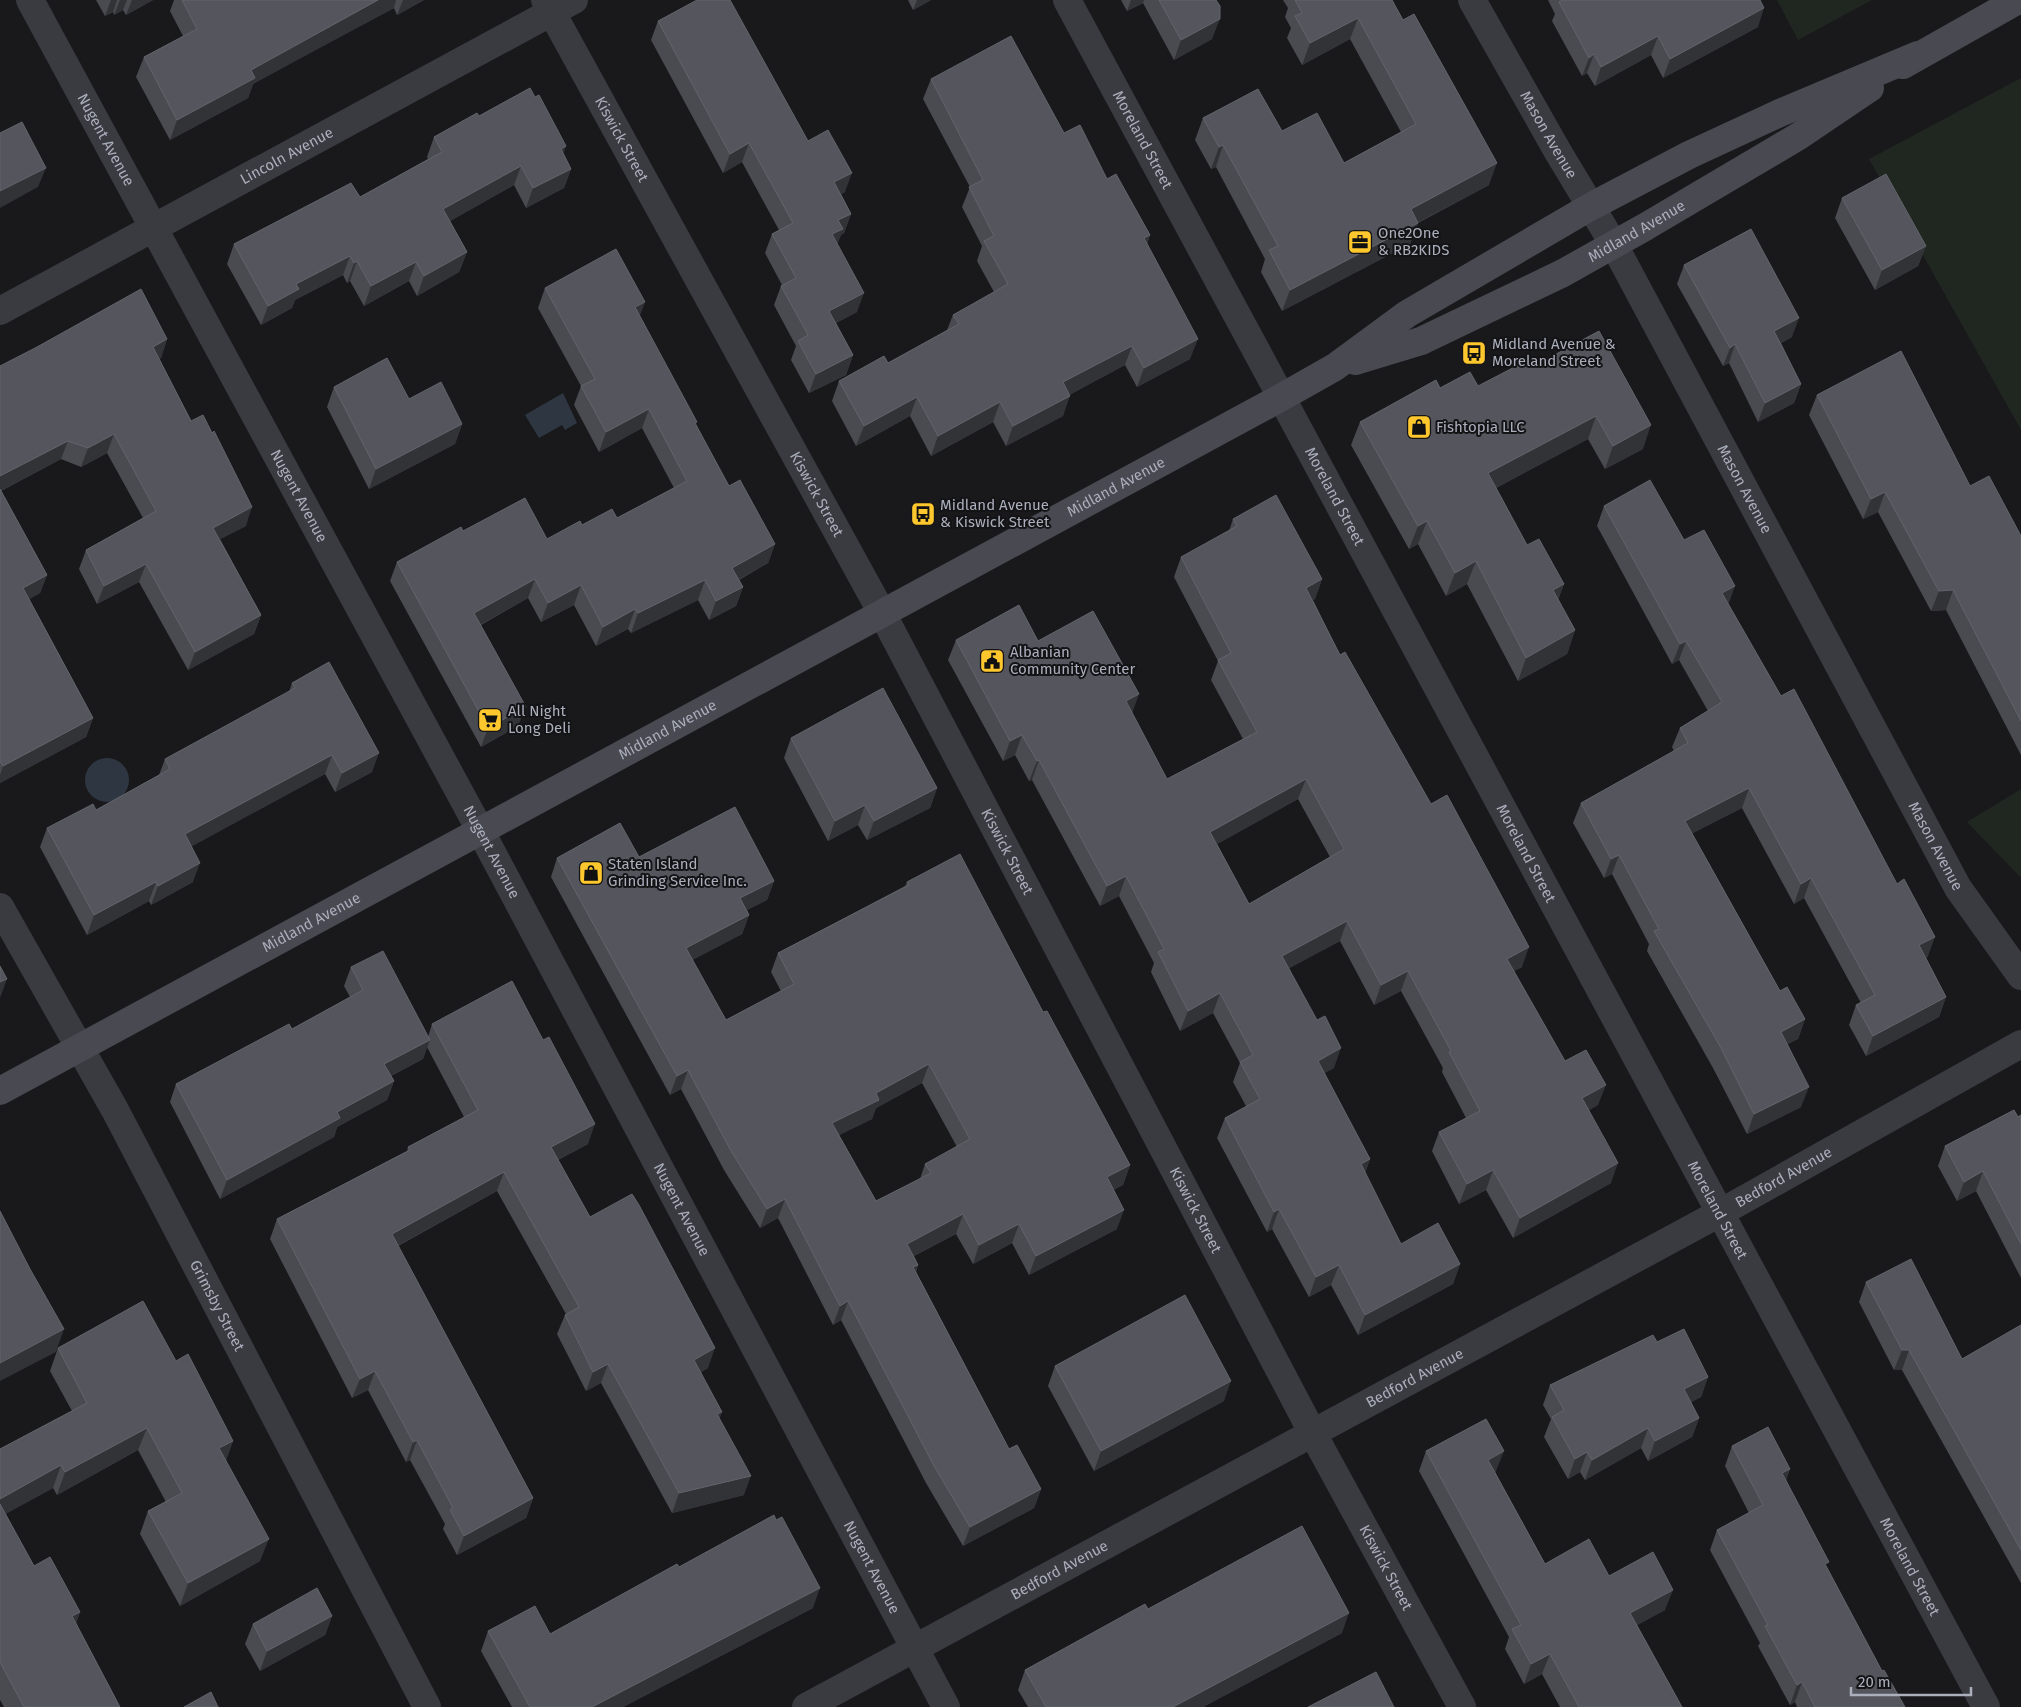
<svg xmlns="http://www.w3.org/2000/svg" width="2021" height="1707" viewBox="0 0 2021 1707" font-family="'Fira Sans',sans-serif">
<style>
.green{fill:#1f2720}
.water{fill:#2e3741}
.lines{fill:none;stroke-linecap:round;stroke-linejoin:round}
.minor{stroke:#3a3b41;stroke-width:28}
.secondary{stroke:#484951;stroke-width:28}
.wall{fill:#4a4b51;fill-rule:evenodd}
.shaded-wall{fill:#323337}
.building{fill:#55565d;stroke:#62646c;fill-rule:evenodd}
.labels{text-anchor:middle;stroke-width:4;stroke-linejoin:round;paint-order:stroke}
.street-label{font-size:15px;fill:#abafbc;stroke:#141417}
.poi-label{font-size:15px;fill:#abafbc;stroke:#141417;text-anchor:start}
</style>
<rect width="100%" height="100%" fill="#19191c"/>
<path class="green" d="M1777,0H1872L1798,40Z
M2021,78V430L1869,159Z
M2021,789V878L1967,822Z"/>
<path class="water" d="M563,393L577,423L565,430L562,425L539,438L525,415Z
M85 780a22 22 0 1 1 44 0a22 22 0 1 1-44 0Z"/>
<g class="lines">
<g class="minor">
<path id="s1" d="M30,0L480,830L946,1707"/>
<path id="s2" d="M545,0L882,613L1312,1432L1462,1707"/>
<path id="s3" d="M1067,0C1375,568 1677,1139 1986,1707"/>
<path id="s4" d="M1472,0L1558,152L1614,245L1958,888L2021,976"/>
<path id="s5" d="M0,311L574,0"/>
<path id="s6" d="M0,907L115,1110L427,1707"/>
<path id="s7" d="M806,1707L1718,1214L2021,1044"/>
</g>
<g class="secondary">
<path d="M1903,65L2018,0"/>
<path id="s8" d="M1355,361L1421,341L1563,273L1645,227L1799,136L1870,88"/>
<path id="s9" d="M0,1091L1282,397L1335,367L1407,314L1590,207L1689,155L1782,112L1918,55"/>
</g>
</g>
<path class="wall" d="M96,0H153L126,15L123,10L114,15L113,12L105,16Z
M174,0H424L397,15L394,8L281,68L253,84L248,98L170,140L136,77L144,57L183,36L170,11Z
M908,0H931L913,10Z
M1121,0H1216L1212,39L1174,60L1143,3L1127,11Z
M1283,0H1392L1489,185L1418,223L1410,244L1282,311L1261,272L1265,259L1216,167L1211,169L1195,140L1203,118L1282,131L1344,163L1401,132L1350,39L1302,65L1287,38L1291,28L1285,17L1288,8Z
M1548,0H1760L1758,27L1663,78L1651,55L1595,86L1587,73L1582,76L1552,21L1555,14Z
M658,21L808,141L845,192L841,194L851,214L844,233L841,235L837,244L857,312L836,323L853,355L846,375L809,393L791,360L796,346L774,305L781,286L782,285L765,253L772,234L779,230L742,162L723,173L651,40Z
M931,79L1064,133L1107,179L1150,235L1147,244L1190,359L1137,387L1125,365L1069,395L1063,416L1006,446L993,422L931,456L910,416L856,446L832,401L839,381L888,363L947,330L953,315L994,292L977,261L982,246L962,207L970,187L923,99Z
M535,97L566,146L563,153L571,169L564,188L526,208L514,185L450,221L467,252L459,272L417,296L409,281L364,306L350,281L347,283L343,275L295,300L292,308L261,325L227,264L234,244L360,197L428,159L427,157L434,137L479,116Z
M1842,198L1926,246L1918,266L1875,290L1835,218Z
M1684,265L1792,337L1781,343L1801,384L1794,403L1758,422L1729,363L1723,366L1677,284Z
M545,288L640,316L696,425L729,486L775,544L768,563L739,580L743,587L736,606L709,620L698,600L631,633L628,629L596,646L574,605L541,622L528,598L481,625L518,726L481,747L390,581L397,562L463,531L547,539L582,525L617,518L674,488L642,428L599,452L574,405L581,386L538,308Z
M167,339L161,358L159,359L246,526L220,539L261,615L254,634L188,670L139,582L97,604L79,569L86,550L143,518L107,453L81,467L61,459L1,491L47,575L40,593L29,599L93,718L86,737L0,783V366Z
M1534,366L1643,449L1605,469L1588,439L1496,488L1527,545L1564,584L1558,600L1575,630L1567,654L1518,681L1467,584L1446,596L1418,544L1409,549L1351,445L1360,422L1440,388L1478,386Z
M334,387L409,399L462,424L455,444L369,489L327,407Z
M1817,395L1970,486L2021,536V755L1946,610L1931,611L1878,512L1863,519L1809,415Z
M1604,506L1684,540L1728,605L1928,956L1926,958L1946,997L1939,1017L1866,1056L1849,1025L1856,1005L1861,1003L1804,898L1794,904L1742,808L1692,833L1780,991L1805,1019L1798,1039L1787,1044L1801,1107L1747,1134L1713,1068L1647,951L1649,944L1612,874L1604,878L1573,823L1581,803L1674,751L1672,747L1680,728L1708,711L1679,660L1672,664L1597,526Z
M1233,519L1322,579L1315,599L1313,600L1340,655L1522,967L1514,971L1565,1061L1598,1105L1589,1110L1611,1183L1513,1238L1486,1190L1459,1204L1432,1151L1439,1132L1466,1118L1442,1072L1443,1068L1401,991L1374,1005L1340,941L1289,968L1334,1068L1324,1073L1370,1159L1365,1173L1401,1244L1460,1264L1453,1284L1358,1335L1331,1285L1309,1297L1272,1229L1267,1232L1217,1138L1225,1118L1246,1106L1233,1082L1240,1063L1213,1013L1180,1031L1151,972L1154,963L1119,896L1100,906L1032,780L1029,781L1015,755L1003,761L948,660L956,640L1038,641L1132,713L1167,779L1243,739L1211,680L1218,661L1174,577L1181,557L1229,531ZM1298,799L1330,857L1249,904L1217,844Z
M292,683L372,772L335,792L325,774L191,846L193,882L151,905L149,901L87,935L40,847L47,828L96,810L159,775L165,759L289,692Z
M791,738L937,788L930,808L867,840L858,825L828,841L784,758Z
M639,857L774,881L767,900L747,910L749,915L742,934L692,960L726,1020L781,991L771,972L778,953L905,886L907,882L1043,1012L1130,1165L1123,1185L1113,1190L1117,1229L1029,1275L1012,1243L973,1264L956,1234L914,1256L918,1265L916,1272L1009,1449L1041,1489L1034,1508L963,1546L926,1483L841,1320L833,1325L778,1218L760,1228L724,1170L681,1089L670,1095L551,877L557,858ZM922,1083L957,1147L925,1164L920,1179L876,1201L839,1135L872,1119L876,1108Z
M351,967L428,1037L432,1024L588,1144L558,1160L590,1217L708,1368L701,1372L719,1418L744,1495L672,1513L601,1383L586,1391L557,1334L565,1315L566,1314L497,1191L398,1246L533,1498L526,1518L457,1555L443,1529L445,1524L410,1460L406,1462L368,1390L352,1398L270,1239L277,1219L407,1151L408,1147L464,1117L427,1047L423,1059L391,1076L394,1081L387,1100L337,1127L334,1137L220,1199L170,1102L176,1084L292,1029L350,997L344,986Z
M2021,1115V1278L1976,1191L1957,1201L1938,1166L1945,1146Z
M1866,1282L1962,1359L2021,1325V1583L1902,1370H1894L1859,1302Z
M1657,1342L1708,1377L1701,1397L1691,1402L1699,1418L1692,1437L1648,1461L1641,1448L1585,1480L1580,1472L1568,1479L1544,1437L1551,1419L1543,1405L1550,1385Z
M58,1348L176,1361L233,1441L226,1460L260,1561L180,1606L140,1534L148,1511L166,1502L138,1450L57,1495L53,1488L5,1514L34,1566L80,1612L76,1623L120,1707H4L0,1700V1449L72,1411L50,1371Z
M1055,1366L1224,1401L1094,1471L1048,1386Z
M1732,1446L1790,1469L1786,1480L1827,1568L1882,1671L1905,1707H1797L1795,1702L1790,1705L1758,1646L1760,1643L1710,1550L1717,1530L1749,1513L1725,1466Z
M1426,1451L1496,1471L1495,1472L1545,1564L1609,1576L1665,1610L1637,1625L1682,1707H1560L1542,1674L1524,1684L1505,1649L1509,1637L1419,1471Z
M679,1567L813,1608L623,1707H512L481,1651L488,1631L550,1634Z
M1148,1609L1342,1633L1203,1707H1028L1018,1690L1025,1670Z
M332,1616L325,1635L260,1671L245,1644L253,1624Z"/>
<path class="shaded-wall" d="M111,0H117L113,12L105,16Z
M120,0H127L123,10L114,15Z
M132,0H153L126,15Z
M378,0H396L394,8L253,84L248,98L170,140L177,120L251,70Z
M403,0H424L397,15Z
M917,0H931L913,10Z
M1131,0H1144L1143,3L1127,11Z
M1764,8L1758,27L1663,78L1670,59Z
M1358,18L1350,39L1302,65L1310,43Z
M1220,19L1212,39L1174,60L1181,40Z
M1658,36L1651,55L1595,86L1601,67Z
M1594,54L1587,73L1582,76L1589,58Z
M749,143L742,162L723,173L730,154Z
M1223,145L1216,167L1211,169L1219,147Z
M566,146L559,165L561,149Z
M1497,163L1489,185L1411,226L1418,223L1410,244L1282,311L1290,290L1411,209Z
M521,166L514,185L436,229L443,209Z
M46,168L38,187L0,208V191Z
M571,169L564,188L526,208L533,188Z
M852,173L845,192L827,202L834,182Z
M851,214L844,233L841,235L836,248L825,254L838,220Z
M1150,235L1143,255L1144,238Z
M1926,246L1918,266L1875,290L1882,270Z
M467,252L459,272L417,296L424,276Z
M350,256L343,275L295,300L292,308L261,325L268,306L296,284Z
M357,261L350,281L347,283L354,263Z
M416,262L409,281L364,306L371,286Z
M864,293L857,312L822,330L829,311Z
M645,302L638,321L635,307Z
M1799,318L1792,337L1768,349L1774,331Z
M167,339L161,358L146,366L153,347Z
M1198,339L1190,359L1137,387L1144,368Z
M1735,344L1729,363L1723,366L1730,348Z
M1132,346L1125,365L1056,402L1063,382Z
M853,355L846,375L809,393L816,374Z
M1801,384L1794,403L1758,422L1765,403Z
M1070,396L1063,416L1006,446L1013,426Z
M917,397L910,416L856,446L864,426Z
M1000,402L993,422L931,456L938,436Z
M649,409L642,428L599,452L606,432Z
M1596,416L1588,439L1479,497L1488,473Z
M462,424L455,444L369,489L376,469Z
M1651,425L1643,449L1605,469L1613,446Z
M114,434L107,453L81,467L88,448Z
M68,441L61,459L0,491V476Z
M1885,492L1878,512L1863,519L1871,499Z
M252,507L246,526L207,546L213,528Z
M1427,521L1418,544L1409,549L1418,526Z
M775,544L768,563L725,587L732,568Z
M1476,561L1467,584L1446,596L1455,573Z
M146,564L139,582L97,604L104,586Z
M47,575L40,593L16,607L23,588Z
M535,579L528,598L467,632L474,613Z
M1322,579L1315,599L1299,608L1306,588Z
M705,580L698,600L631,633L638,613Z
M1564,584L1555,607L1553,590Z
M581,585L574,605L541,622L548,603Z
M1735,586L1728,606L1722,593Z
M743,587L736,606L709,620L716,601Z
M1953,590L1946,610L1931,611L1939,591Z
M635,609L628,629L596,646L603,627Z
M261,615L254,634L188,670L195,652Z
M1575,630L1567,654L1518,681L1526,658Z
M1686,641L1679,660L1672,664L1680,644Z
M1139,694L1132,714L1126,701Z
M526,707L518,726L481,747L488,728Z
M93,718L86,737L0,783V775L3,766Z
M1022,735L1015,755L1003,761L1010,741Z
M379,753L372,772L335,792L342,773Z
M332,755L325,774L178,854L185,834Z
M1039,760L1032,780L1029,781L1037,761Z
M1306,779L1298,799L1203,852L1210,832Z
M937,788L930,808L867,840L874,821Z
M1749,788L1742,808L1678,841L1685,821Z
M865,805L858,825L828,841L835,821Z
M1619,855L1612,874L1604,878L1611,859Z
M200,863L193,882L151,905L158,886Z
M1126,876L1119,896L1100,906L1107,886Z
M1811,878L1804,898L1794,904L1801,884Z
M774,881L767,900L733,917L740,898Z
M156,882L149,901L87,935L94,915Z
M749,915L742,934L679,967L686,948Z
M1347,921L1340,941L1275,976L1282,956Z
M1935,937L1928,956L1912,965L1919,945Z
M1529,947L1522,967L1499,978L1507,959Z
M1408,971L1401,991L1374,1005L1381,985Z
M7,979L0,998V982Z
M1220,993L1213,1013L1180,1031L1188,1011Z
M1946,997L1939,1017L1866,1056L1873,1036Z
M1805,1019L1798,1039L1773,1052L1781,1032Z
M430,1040L423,1059L377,1083L384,1064Z
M1341,1048L1334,1068L1311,1081L1318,1061Z
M929,1064L922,1083L876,1108L872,1119L825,1142L832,1123L876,1093Z
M688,1070L681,1089L670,1095L677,1076Z
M394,1081L387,1100L337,1127L334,1137L220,1199L227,1180L337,1112Z
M1606,1085L1598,1105L1575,1118L1582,1098Z
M1809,1087L1801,1107L1747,1134L1754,1114Z
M595,1124L588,1144L544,1167L551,1147Z
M1370,1159L1363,1178L1361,1164Z
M1618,1163L1611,1183L1513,1238L1520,1218Z
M1130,1165L1123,1185L1100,1197L1107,1177Z
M1493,1170L1486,1190L1459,1204L1467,1184Z
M1983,1171L1976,1191L1957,1201L1964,1182Z
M504,1172L497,1191L384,1253L392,1234Z
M785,1199L778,1218L760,1228L767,1209Z
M1279,1209L1272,1229L1267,1232L1274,1212Z
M1124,1210L1117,1229L1029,1275L1036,1256Z
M963,1214L956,1234L900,1263L907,1244Z
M1019,1224L1012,1243L973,1264L979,1245Z
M1460,1264L1453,1284L1358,1335L1365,1315Z
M918,1265L911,1284L913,1267Z
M1339,1265L1331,1285L1309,1297L1316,1277Z
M848,1301L841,1320L833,1325L840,1306Z
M64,1329L56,1352L0,1381V1363Z
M715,1348L708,1368L687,1379L694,1360Z
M1902,1350H1909L1902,1370H1894Z
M608,1364L601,1383L586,1391L593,1372Z
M375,1371L368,1390L352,1398L360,1379Z
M1708,1377L1701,1397L1677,1409L1684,1389Z
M1231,1381L1224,1401L1094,1471L1101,1451Z
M722,1412L715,1431L717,1414Z
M1699,1418L1692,1437L1648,1461L1655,1441Z
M147,1428L138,1450L57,1495L65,1472Z
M1648,1428L1641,1448L1585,1480L1592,1460Z
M417,1440L410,1460L406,1462L413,1442Z
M233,1441L225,1463L219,1448Z
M1504,1451L1496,1471L1481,1479L1488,1460Z
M1587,1452L1580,1472L1568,1479L1575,1459Z
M61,1465L53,1488L0,1517V1499Z
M1790,1469L1783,1489L1782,1473Z
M751,1476L744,1495L672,1513L679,1493Z
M1041,1489L1034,1508L963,1546L970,1527Z
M533,1498L526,1518L457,1555L464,1536Z
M269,1539L260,1561L180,1606L188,1583Z
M820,1588L813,1608L623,1707H592Z
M1673,1590L1665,1610L1623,1633L1630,1613Z
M80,1612L72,1634V1616Z
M1349,1613L1342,1633L1203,1707H1173Z
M332,1616L325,1635L260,1671L267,1651Z
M1550,1654L1542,1674L1524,1684L1531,1664Z
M1802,1682L1795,1702L1790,1705L1797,1685Z"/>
<path class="building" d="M182,0H378L251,70L255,78L177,120L144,57L197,29Z
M697,0H730L808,141L828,130L852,173L834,182L851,214L838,220L843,229L832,234L864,293L829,311L853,355L816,374L798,341L808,335L781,286L796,278L772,234L793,223L749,143L730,154L658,21Z
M1159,0H1216L1220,6V19L1181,40Z
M1295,0H1392L1403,20L1414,14L1497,163L1411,209L1418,223L1290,290L1269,250L1278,246L1223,145L1219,147L1203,118L1258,89L1282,131L1317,113L1344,163L1416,124L1358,18L1310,43L1295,16L1302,13Z
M1563,0H1760L1764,8L1670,59L1658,36L1601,67L1594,54L1589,58L1559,2Z
M1011,36L1064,133L1080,125L1107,179L1116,174L1150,235L1144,238L1198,339L1144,368L1132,346L1063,382L1070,396L1013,426L1000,402L938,436L917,397L864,426L839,381L884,356L888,363L959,324L953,315L1008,284L984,241L994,236L969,187L983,180L931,79Z
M530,88L535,97L539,95L566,146L561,149L571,169L533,188L521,166L443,209L467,252L424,276L416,262L371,286L357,261L354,263L350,256L296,284L299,289L268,306L234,244L351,183L360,197L442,152L434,137L477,113L479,116Z
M22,122L46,168L0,191V133Z
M1886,174L1926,246L1882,270L1842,198Z
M1751,229L1799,318L1774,331L1801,384L1765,403L1735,344L1730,348L1684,265Z
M616,249L645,302L635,307L697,422L695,423L729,486L740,480L775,544L732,568L743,587L716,601L705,580L638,613L635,609L603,627L581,585L548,603L535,579L474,613L526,707L488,728L397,562L461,527L463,531L525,498L547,539L580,521L582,525L612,509L617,518L687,481L649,409L606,432L581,386L595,379L545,288Z
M141,289L167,339L153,347L191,421L203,415L212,433L214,431L252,507L213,528L261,615L195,652L146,564L104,586L86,550L156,511L114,434L88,448L68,441L0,476V366L37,347Z
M1599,331L1651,425L1613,446L1596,416L1488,473L1527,545L1539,539L1564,584L1553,590L1575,630L1526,658L1476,561L1455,573L1427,521L1418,526L1360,422L1436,380L1440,388L1470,372L1478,386L1530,359L1534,366Z
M1901,351L1970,486L1989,476L2021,536V721L1953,590L1939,591L1885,492L1871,499L1817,395Z
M387,358L409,399L441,382L462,424L376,469L334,387Z
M1650,480L1684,540L1704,530L1735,586L1722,593L1781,696L1794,689L1897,884L1904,879L1935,937L1919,945L1946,997L1873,1036L1856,1005L1875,995L1811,878L1801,884L1749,788L1685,821L1780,991L1787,987L1805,1019L1781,1032L1809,1087L1754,1114L1721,1048L1654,931L1659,929L1619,855L1611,859L1581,803L1688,743L1680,728L1722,702L1686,641L1680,644L1604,506Z
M0,489L47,575L23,588L93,718L3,766L0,761Z
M1276,495L1322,579L1306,588L1340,655L1345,652L1431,804L1447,795L1529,947L1507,959L1565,1061L1586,1050L1606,1085L1582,1098L1618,1163L1520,1218L1493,1170L1467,1184L1439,1132L1480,1111L1449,1052L1451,1051L1408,971L1381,985L1347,921L1282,956L1317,1020L1325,1016L1341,1048L1318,1061L1370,1159L1361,1164L1401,1244L1438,1223L1460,1264L1365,1315L1339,1265L1316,1277L1279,1209L1274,1212L1225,1118L1260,1099L1240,1062L1253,1055L1220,993L1188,1011L1158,952L1164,949L1126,876L1107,886L1039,760L1037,761L1022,735L1010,741L956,640L1019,605L1038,641L1093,611L1139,694L1126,701L1167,779L1257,732L1218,660L1231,653L1181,557L1237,526L1233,519ZM1306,779L1344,849L1249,904L1210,832Z
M329,662L379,753L342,773L332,755L185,834L200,863L158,886L156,882L94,915L47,828L93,804L96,810L170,769L165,759L295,688L292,683Z
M883,688L937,788L874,821L865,805L835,821L791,738Z
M735,807L774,881L740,898L749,915L686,948L726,1020L794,984L778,953L909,885L907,882L960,854L1043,1012L1047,1011L1130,1165L1107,1177L1124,1210L1036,1256L1019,1224L979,1245L963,1214L907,1244L918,1265L913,1267L1009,1449L1017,1445L1041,1489L970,1527L933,1464L848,1301L840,1306L785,1199L767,1209L731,1151L688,1070L677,1076L557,858L620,823L639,857ZM929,1064L970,1139L925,1164L931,1173L876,1201L832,1123L879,1100L876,1093Z
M383,951L430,1040L384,1064L394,1081L337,1112L340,1118L227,1180L176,1084L289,1024L292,1029L363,990L351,967Z
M0,966L7,979L0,982Z
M512,981L543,1040L549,1037L595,1124L551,1147L590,1217L632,1194L639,1205L715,1348L694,1360L722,1412L717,1414L751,1476L679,1493L608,1364L593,1372L565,1315L579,1307L504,1172L392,1234L533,1498L464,1536L450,1510L453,1508L417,1440L413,1442L375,1371L360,1379L277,1219L410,1150L408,1147L478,1110L432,1024Z
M2014,1110L2018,1117L2021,1115V1244L1983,1171L1964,1182L1945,1146Z
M0,1211L30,1269L64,1329L0,1363Z
M1911,1259L1962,1359L2021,1325V1550L1909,1350H1902L1866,1282Z
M1185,1295L1231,1381L1101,1451L1055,1366Z
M143,1301L176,1361L188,1354L233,1441L219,1448L269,1539L188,1583L148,1511L182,1493L147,1428L65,1472L61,1465L0,1499V1449L87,1403L58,1348Z
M1684,1329L1708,1377L1684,1389L1699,1418L1655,1441L1648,1428L1592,1460L1587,1452L1575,1459L1552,1417L1564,1410L1550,1385L1653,1335L1657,1342Z
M1486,1419L1504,1451L1488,1460L1545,1564L1589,1539L1609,1576L1653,1552L1673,1590L1630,1613L1682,1707H1579L1550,1654L1531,1664L1512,1629L1521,1625L1426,1451Z
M1768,1427L1790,1469L1782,1473L1829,1562L1825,1564L1882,1671L1884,1670L1905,1707H1815L1802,1682L1797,1685L1765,1626L1768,1625L1717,1530L1763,1505L1732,1446Z
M0,1504L34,1566L50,1557L80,1612L72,1616L120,1707H24L0,1662Z
M774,1515L776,1520L782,1517L820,1588L592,1707H530L488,1631L535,1606L550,1634L677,1564L679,1567Z
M1302,1526L1349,1613L1173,1707H1046L1025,1670L1145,1604L1148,1609Z
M317,1588L332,1616L267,1651L253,1624Z
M1376,1672L1394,1707H1308Z
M211,1692L218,1707H184Z"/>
<defs>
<symbol id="office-square" viewBox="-11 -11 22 22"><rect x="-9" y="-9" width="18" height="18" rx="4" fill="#ffc72e" stroke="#141417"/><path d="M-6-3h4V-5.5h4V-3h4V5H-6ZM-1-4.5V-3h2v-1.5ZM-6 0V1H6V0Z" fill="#111"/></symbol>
<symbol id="bus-square" viewBox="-11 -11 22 22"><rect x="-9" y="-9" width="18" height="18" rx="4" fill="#ffc72e" stroke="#141417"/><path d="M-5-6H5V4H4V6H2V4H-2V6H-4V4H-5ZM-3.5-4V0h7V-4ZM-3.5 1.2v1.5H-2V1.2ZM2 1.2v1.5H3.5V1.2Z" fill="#111"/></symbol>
<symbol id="shop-square" viewBox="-11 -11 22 22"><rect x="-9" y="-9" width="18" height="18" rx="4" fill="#ffc72e" stroke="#141417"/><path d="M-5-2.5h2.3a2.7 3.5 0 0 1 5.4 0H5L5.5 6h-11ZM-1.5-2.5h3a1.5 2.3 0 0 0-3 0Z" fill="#111"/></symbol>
<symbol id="civic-square" viewBox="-11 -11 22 22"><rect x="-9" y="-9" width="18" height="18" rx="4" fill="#ffc72e" stroke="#141417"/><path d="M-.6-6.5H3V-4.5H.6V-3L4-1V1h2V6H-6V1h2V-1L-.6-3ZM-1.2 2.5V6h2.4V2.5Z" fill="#111"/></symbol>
<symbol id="supermarket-square" viewBox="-11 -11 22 22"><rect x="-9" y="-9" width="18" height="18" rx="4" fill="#ffc72e" stroke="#141417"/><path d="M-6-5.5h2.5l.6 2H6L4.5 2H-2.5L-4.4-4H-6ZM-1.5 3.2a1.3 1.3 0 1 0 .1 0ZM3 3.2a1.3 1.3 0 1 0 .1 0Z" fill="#111"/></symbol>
</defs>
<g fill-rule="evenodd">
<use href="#office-square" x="1346" y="228" width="28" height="28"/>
<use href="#bus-square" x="1460" y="339" width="28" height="28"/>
<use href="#shop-square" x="1405" y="413" width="28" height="28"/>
<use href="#bus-square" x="909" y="500" width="28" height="28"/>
<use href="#civic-square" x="978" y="647" width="28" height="28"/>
<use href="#supermarket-square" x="476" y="706" width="28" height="28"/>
<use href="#shop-square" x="577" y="859" width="28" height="28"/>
</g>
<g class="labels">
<g class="street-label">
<text dy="5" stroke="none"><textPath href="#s4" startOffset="155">Mason Avenue</textPath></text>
<text dy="5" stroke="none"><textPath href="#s1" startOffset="159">Nugent Avenue</textPath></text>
<text dy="5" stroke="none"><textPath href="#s2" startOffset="159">Kiswick Street</textPath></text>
<text dy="5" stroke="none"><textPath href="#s3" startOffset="159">Moreland Street</textPath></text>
<text dy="5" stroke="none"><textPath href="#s5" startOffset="326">Lincoln Avenue</textPath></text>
<text dy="5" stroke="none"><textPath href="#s8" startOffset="311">Midland Avenue</textPath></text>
<text dy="5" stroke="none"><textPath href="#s9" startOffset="1269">Midland Avenue</textPath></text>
<text dy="5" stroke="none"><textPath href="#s4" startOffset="560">Mason Avenue</textPath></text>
<text dy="5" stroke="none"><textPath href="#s2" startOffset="564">Kiswick Street</textPath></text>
<text dy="5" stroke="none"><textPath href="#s1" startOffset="564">Nugent Avenue</textPath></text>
<text dy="5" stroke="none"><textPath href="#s3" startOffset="564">Moreland Street</textPath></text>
<text dy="5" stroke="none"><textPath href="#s9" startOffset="759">Midland Avenue</textPath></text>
<text dy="5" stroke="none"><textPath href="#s4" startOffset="965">Mason Avenue</textPath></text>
<text dy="5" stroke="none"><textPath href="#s2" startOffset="969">Kiswick Street</textPath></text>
<text dy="5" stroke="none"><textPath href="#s1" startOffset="969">Nugent Avenue</textPath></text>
<text dy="5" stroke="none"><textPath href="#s3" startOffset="969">Moreland Street</textPath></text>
<text dy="5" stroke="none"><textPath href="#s9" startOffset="354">Midland Avenue</textPath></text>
<text dy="5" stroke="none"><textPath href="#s7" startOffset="1112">Bedford Avenue</textPath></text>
<text dy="5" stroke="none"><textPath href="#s1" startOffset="1374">Nugent Avenue</textPath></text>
<text dy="5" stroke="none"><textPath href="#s2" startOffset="1374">Kiswick Street</textPath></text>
<text dy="5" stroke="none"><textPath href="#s3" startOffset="1374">Moreland Street</textPath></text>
<text dy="5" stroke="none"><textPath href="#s6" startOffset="454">Grimsby Street</textPath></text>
<text dy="5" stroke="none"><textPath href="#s7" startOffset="692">Bedford Avenue</textPath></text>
<text dy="5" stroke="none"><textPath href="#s3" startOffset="1779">Moreland Street</textPath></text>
<text dy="5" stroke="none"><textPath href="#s1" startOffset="1779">Nugent Avenue</textPath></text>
<text dy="5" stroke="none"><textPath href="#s2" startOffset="1779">Kiswick Street</textPath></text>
<text dy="5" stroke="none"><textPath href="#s7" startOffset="288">Bedford Avenue</textPath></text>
</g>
<g class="poi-label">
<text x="1378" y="238">One2One<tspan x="1378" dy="17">&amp; RB2KIDS</tspan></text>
<text x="1492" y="349">Midland Avenue &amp;<tspan x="1492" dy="17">Moreland Street</tspan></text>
<text x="1436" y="432">Fishtopia LLC</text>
<text x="940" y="510">Midland Avenue<tspan x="940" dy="17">&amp; Kiswick Street</tspan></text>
<text x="1010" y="657">Albanian<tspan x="1010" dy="17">Community Center</tspan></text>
<text x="508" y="716">All Night<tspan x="508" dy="17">Long Deli</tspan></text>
<text x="608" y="869">Staten Island<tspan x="608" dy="17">Grinding Service Inc.</tspan></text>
</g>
</g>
<path d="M1851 1687v8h120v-8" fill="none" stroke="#abafbc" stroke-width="2.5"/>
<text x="1858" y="1687" font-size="15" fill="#abafbc" stroke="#141417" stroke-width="4" paint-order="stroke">20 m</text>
</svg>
